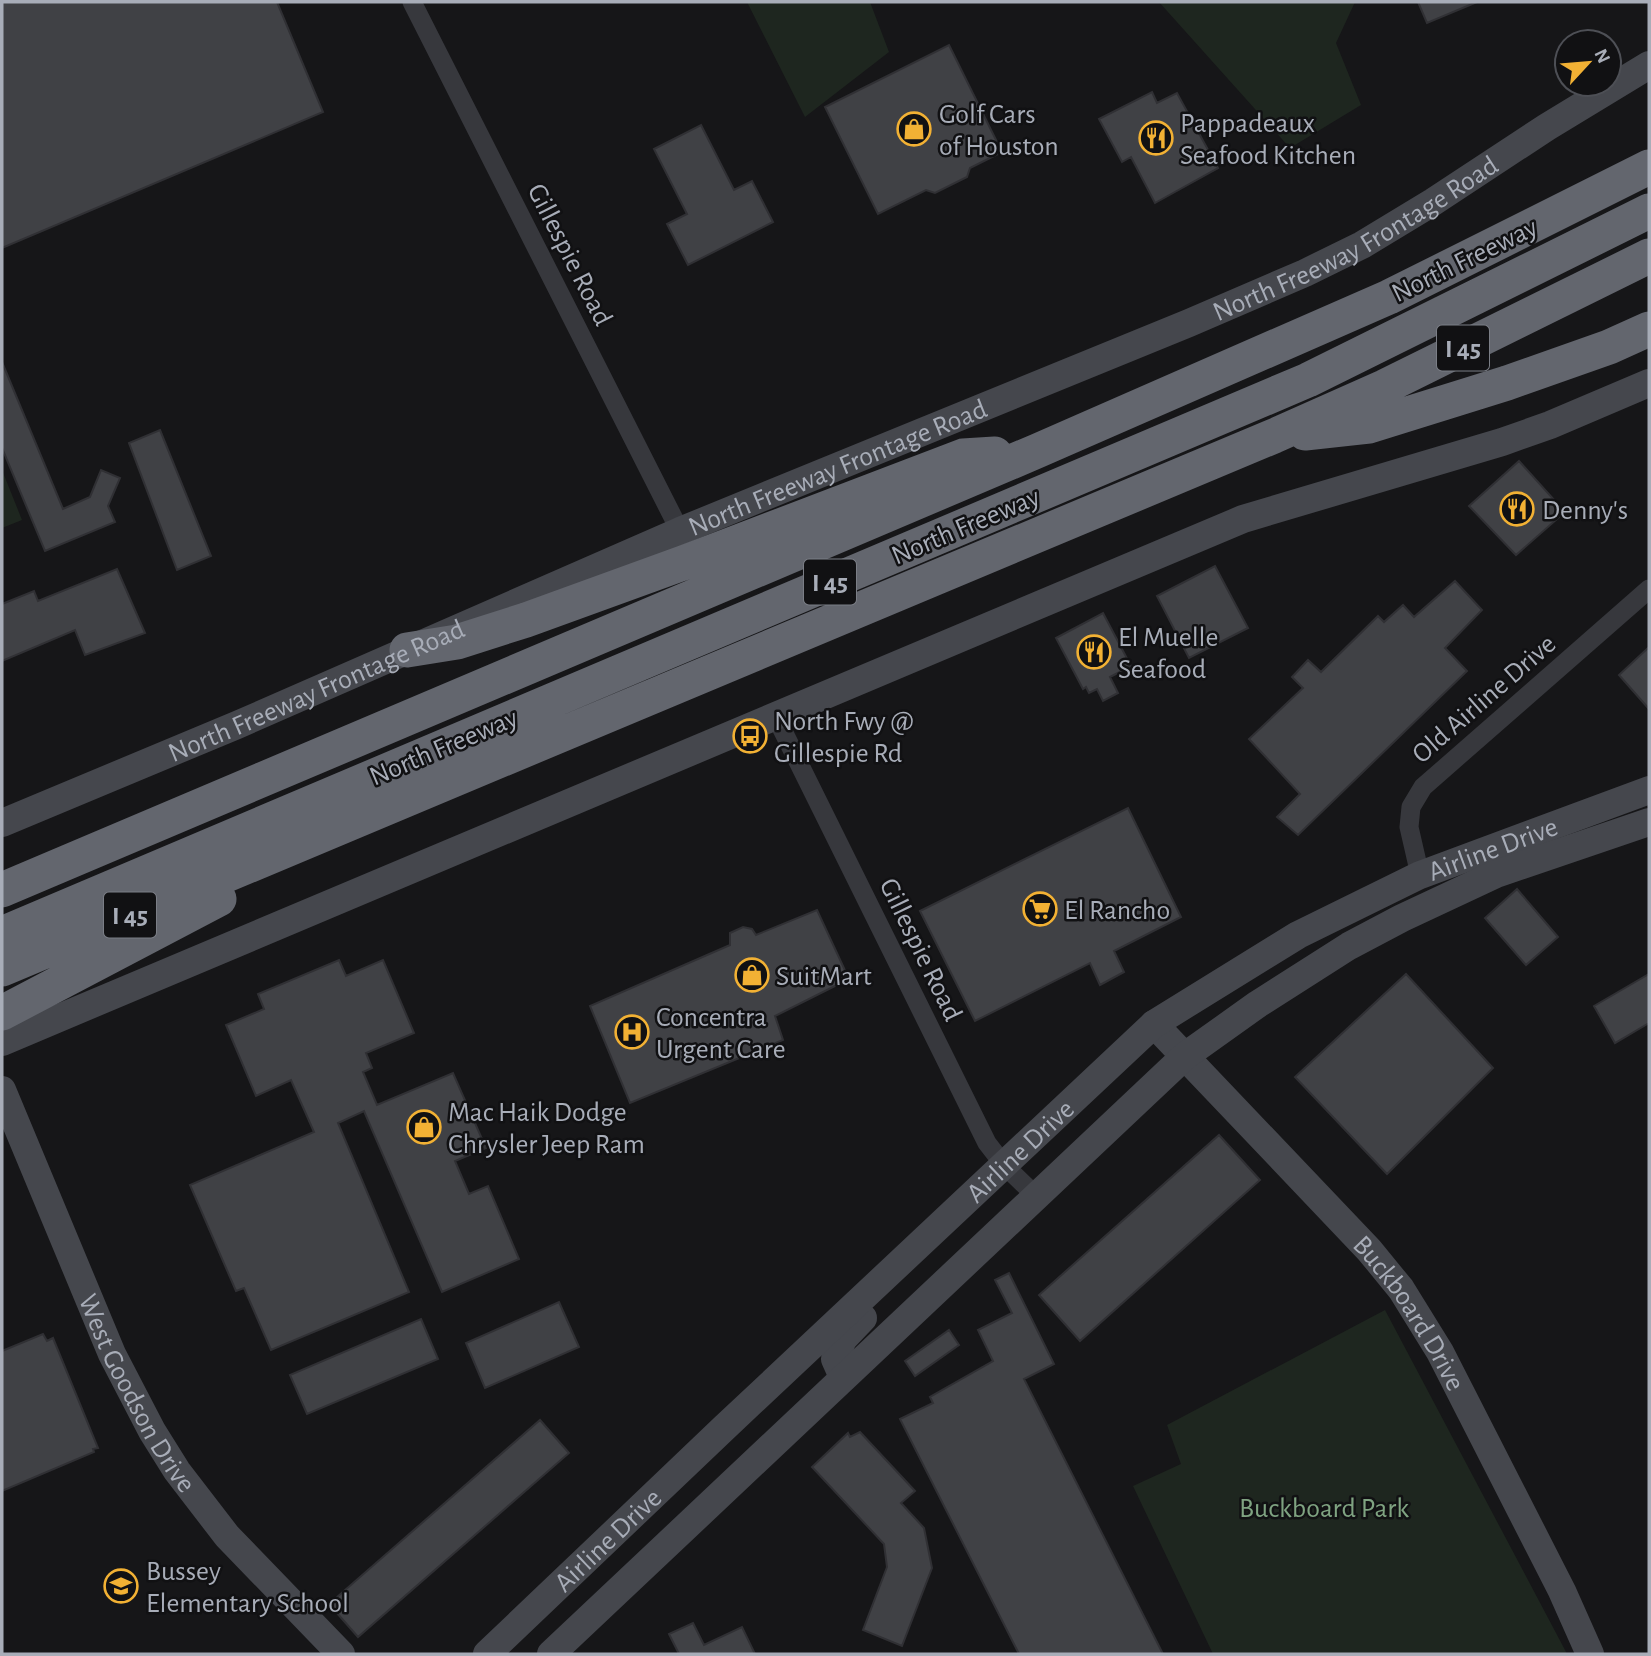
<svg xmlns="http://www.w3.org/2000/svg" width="1651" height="1656" viewBox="0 0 1651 1656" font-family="'Alegreya Sans',sans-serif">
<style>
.green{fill:#1e261f}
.building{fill:#404145;stroke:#303034;stroke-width:2}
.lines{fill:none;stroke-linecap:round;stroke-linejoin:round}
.street{stroke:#37383d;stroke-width:19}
.secondary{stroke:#45474d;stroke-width:28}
.highway{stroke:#63666e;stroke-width:35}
.labels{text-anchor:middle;stroke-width:5;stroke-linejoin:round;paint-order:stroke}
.shield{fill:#111113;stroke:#7b7e86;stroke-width:2}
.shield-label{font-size:26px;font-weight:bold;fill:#a8adb8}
.poi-label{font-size:28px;fill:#a8adb8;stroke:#111113;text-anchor:start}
.street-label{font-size:28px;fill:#a8adb8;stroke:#111113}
.park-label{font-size:28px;fill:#7fa381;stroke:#111113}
</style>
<rect width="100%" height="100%" fill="#161618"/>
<path class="green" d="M747,2H870L889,52L805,117Z
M1159,2H1355L1336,43L1361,105L1290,148Z
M2,470L22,520L2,528Z
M1385,1310L1565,1650L1567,1654H1213L1133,1486L1181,1464L1167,1425Z"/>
<path class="building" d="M2,2H277L323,112L2,248Z
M1418,2H1477L1427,23Z
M949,45L1002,152L970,168L967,177L935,193L926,190L878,214L825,107Z
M1152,92L1157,103L1177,93L1218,168L1155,203L1131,157L1122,162L1099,119Z
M701,125L734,190L752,181L773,222L688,265L667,224L687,214L654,149Z
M2,362L63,509L90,497L101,470L120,478L108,506L115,522L45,551L2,448Z
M160,430L211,556L177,570L129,443Z
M1519,461L1565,512L1516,555L1469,506Z
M1215,566L1248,628L1189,658L1157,596Z
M117,569L145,633L85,655L75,630L2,661V604L34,591L38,601Z
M1455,581L1482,610L1445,648L1467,671L1298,835L1277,817L1300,794L1249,739L1303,688L1292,677L1308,660L1321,672L1378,616L1384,622L1403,605L1414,617Z
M1103,613L1131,666L1110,677L1118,693L1103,701L1097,689L1089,693L1086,687L1083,689L1056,638Z
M1649,647V709L1619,675Z
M1128,808L1181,917L1114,951L1124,972L1100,985L1090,963L975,1021L920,911Z
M1517,889L1558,937L1526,965L1485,918Z
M817,910L849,979L775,1016L783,1040L630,1103L590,1006L730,945V933L743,927L752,929L756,935Z
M339,960L346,976L383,960L414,1033L366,1053L372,1068L363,1072L377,1105L453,1073L486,1148L455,1161L469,1194L488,1186L519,1259L442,1292L364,1111L338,1123L409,1292L271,1350L244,1288L236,1291L190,1185L314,1132L291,1080L256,1096L226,1025L264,1009L258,994Z
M1406,974L1493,1068L1387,1174L1295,1077Z
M1649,974V1023L1615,1043L1594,1006Z
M1219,1135L1260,1180L1080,1341L1039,1295Z
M1009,1273L1054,1364L1024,1379L1163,1654H1019L900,1419L933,1403L930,1397L993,1361L978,1330L1012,1313L995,1280Z
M559,1302L579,1347L485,1388L466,1343Z
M421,1319L438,1359L307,1414L290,1375Z
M949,1330L959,1345L915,1376L905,1361Z
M43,1334L47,1341L53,1338L98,1448L93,1449L94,1452L2,1491V1351Z
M540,1420L569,1453L358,1637L329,1604Z
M860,1432L915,1491L901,1503L924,1528L932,1568L902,1646L863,1630L887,1567L884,1544L812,1467L848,1433L850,1437Z
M693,1623L704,1645L742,1627L755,1654H679L669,1634Z"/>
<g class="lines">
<path class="street" d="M412,2L680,531
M775,715L987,1143L1004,1165L1036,1196
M1420,875L1409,827L1411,807L1423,787L1649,589"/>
<g class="secondary">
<path id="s1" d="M2,823L237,725L680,531L1189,323L1305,273L1362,245L1433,202L1547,127L1649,65"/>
<path id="s2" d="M1154,1024L1369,1250L1401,1289L1440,1352L1562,1591L1590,1654"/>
<path d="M2,1042L1243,519L1502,442L1550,425L1649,383"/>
<path id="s3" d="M2,1090L112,1354L152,1431L177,1471L227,1536L341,1654"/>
<path d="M843,1377L835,1359L843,1339L863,1318"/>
<path id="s4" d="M487,1654L725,1427L1154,1024L1298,935L1420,875L1649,790"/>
<path d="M551,1654L1185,1056L1258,1004L1349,946L1402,918L1496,874L1649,822"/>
</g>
<path class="highway" d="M1305,433L1369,426L1507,383L1609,347L1649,329
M407,650L457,642L526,620L683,563L963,456L995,454
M2,890L1037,451L1389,297L1649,167
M2,934L1308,380L1649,211
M2,969L1274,436L1384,387L1649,256
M2,1013L219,899"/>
</g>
<defs>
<symbol id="shop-ring" viewBox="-11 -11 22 22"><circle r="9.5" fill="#111113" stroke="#f2b134" stroke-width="1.5"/><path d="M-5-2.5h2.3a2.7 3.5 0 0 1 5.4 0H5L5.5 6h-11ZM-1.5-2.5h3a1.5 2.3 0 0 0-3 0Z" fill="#f2b134"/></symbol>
<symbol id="restaurant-ring" viewBox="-11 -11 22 22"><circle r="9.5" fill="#111113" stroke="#f2b134" stroke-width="1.5"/><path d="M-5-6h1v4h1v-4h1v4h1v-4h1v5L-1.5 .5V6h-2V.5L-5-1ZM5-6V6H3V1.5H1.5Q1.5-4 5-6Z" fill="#f2b134"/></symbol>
<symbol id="bus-ring" viewBox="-11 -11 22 22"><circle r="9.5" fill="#111113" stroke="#f2b134" stroke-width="1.5"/><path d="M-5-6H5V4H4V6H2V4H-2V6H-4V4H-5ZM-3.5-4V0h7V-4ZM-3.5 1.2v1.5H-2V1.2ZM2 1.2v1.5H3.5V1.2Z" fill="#f2b134"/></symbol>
<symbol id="supermarket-ring" viewBox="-11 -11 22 22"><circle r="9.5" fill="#111113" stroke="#f2b134" stroke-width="1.5"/><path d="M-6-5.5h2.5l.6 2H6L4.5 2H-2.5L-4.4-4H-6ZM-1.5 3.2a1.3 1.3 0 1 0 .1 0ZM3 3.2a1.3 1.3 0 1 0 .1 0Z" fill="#f2b134"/></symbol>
<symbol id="hospital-ring" viewBox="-11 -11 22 22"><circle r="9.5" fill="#111113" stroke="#f2b134" stroke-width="1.5"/><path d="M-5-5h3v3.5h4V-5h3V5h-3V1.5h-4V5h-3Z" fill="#f2b134"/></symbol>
<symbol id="school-ring" viewBox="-11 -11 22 22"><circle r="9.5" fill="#111113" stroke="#f2b134" stroke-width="1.5"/><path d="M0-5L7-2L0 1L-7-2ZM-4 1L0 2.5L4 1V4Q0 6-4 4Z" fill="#f2b134"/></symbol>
</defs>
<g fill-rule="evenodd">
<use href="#shop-ring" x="895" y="110" width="38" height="38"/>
<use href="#restaurant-ring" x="1137" y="119" width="38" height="38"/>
<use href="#restaurant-ring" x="1498" y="490" width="38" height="38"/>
<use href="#restaurant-ring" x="1075" y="633" width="38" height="38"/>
<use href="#bus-ring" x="731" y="717" width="38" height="38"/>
<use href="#supermarket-ring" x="1021" y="890" width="38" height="38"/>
<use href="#shop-ring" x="733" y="956" width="38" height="38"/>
<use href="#hospital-ring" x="613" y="1013" width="38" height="38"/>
<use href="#shop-ring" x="405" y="1108" width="38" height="38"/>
<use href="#school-ring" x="102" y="1567" width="38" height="38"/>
</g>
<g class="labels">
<g class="shield">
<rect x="1437" y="325.5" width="52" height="45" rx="5"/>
<rect x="804" y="559.5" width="52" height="45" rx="5"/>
<rect x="104" y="892.5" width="52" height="45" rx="5"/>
</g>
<g class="shield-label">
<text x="1463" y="357">I 45</text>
<text x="830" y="591">I 45</text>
<text x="130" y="924">I 45</text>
</g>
<g class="poi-label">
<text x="939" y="123">Golf Cars<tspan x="939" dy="32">of Houston</tspan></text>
<text x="1180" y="132">Pappadeaux<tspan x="1180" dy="32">Seafood Kitchen</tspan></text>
<text x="1542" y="519">Denny's</text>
<text x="1118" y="646">El Muelle<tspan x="1118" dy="32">Seafood</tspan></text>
<text x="774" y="730">North Fwy @<tspan x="774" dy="32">Gillespie Rd</tspan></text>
<text x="1064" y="919">El Rancho</text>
<text x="776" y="985">SuitMart</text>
<text x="656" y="1026">Concentra<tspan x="656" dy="32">Urgent Care</tspan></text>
<text x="448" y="1121">Mac Haik Dodge<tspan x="448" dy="32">Chrysler Jeep Ram</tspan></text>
<text x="146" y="1580">Bussey<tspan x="146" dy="32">Elementary School</tspan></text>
</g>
<g class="street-label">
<text dy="10" stroke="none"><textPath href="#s1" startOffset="1475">North Freeway Frontage Road</textPath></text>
<text transform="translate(571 254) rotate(63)" y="10">Gillespie Road</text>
<text transform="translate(1464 259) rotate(-26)" y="10">North Freeway</text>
<text dy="10" stroke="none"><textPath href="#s1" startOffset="908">North Freeway Frontage Road</textPath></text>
<text transform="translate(965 525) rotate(-23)" y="10">North Freeway</text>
<text dy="10" stroke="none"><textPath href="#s1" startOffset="341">North Freeway Frontage Road</textPath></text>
<text transform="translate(1483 698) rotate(-41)" y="10">Old Airline Drive</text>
<text transform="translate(443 746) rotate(-23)" y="10">North Freeway</text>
<text dy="10" stroke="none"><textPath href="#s4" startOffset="1300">Airline Drive</textPath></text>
<text transform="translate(922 949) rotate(64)" y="10">Gillespie Road</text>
<text dy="10" stroke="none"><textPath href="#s4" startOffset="733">Airline Drive</textPath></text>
<text dy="10" stroke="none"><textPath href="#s2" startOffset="387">Buckboard Drive</textPath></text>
<text dy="10" stroke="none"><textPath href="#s3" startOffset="332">West Goodson Drive</textPath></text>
<text dy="10" stroke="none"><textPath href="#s4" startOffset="166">Airline Drive</textPath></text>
</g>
<g class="park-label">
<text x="1324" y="1517">Buckboard Park</text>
</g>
</g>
<rect width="1651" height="1656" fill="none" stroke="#a8adb8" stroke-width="7"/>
<g transform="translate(1588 63) rotate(64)"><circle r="33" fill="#111113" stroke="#4d4f55" stroke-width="2"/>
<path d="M0-5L12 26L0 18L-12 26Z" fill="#f2b134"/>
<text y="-10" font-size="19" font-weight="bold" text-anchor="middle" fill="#a8adb8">N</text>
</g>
</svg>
